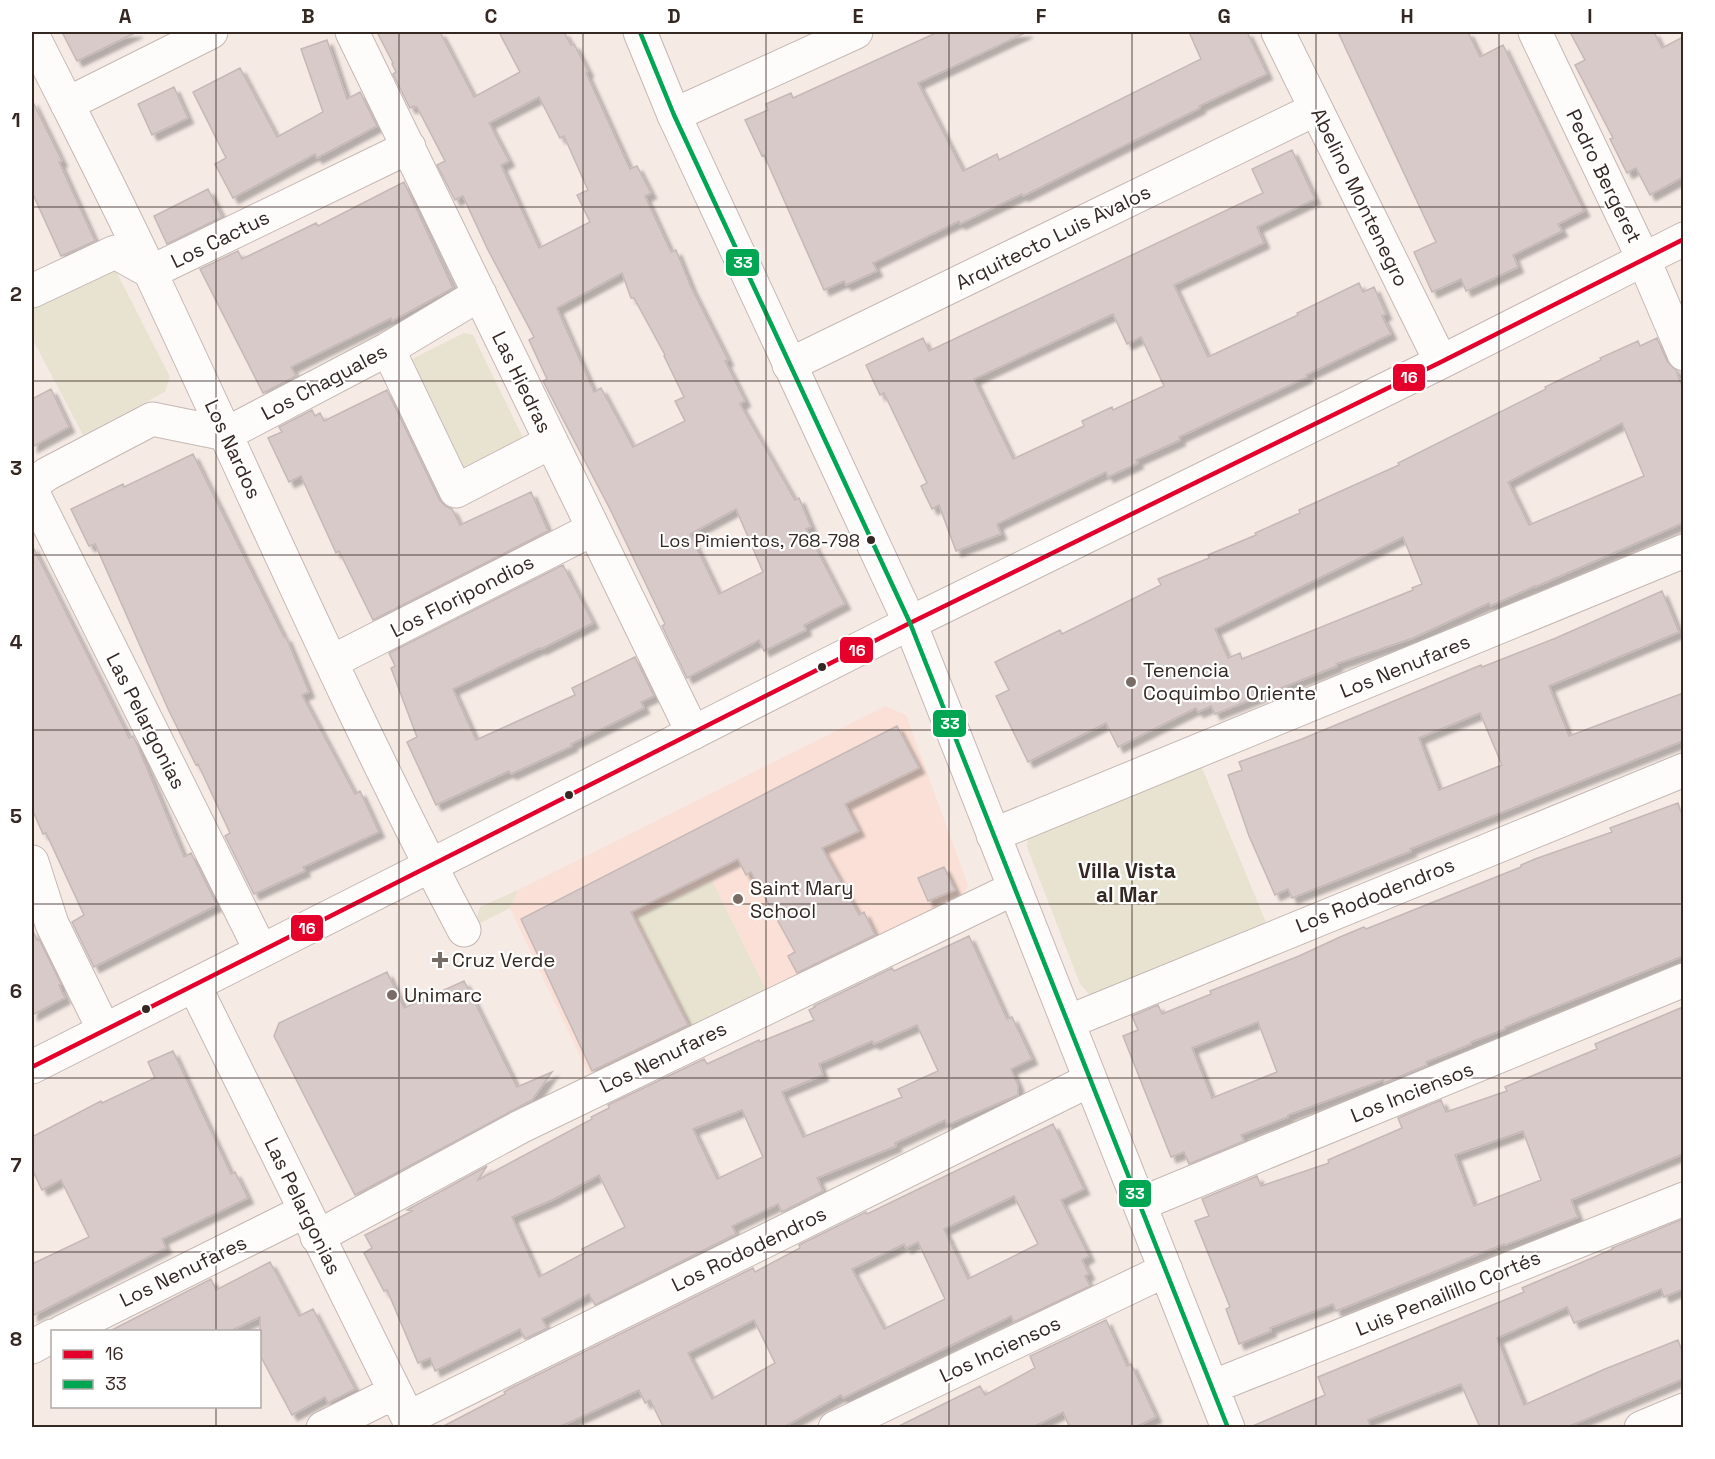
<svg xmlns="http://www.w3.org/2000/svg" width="1715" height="1459" viewBox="0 0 1715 1459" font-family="'Space Grotesk',sans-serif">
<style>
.built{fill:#fae0d6}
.green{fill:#e7e3d0}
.building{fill:#d8cac9;stroke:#c5b8b7;stroke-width:1.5;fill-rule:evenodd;filter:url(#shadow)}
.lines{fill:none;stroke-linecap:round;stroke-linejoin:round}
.minor-casing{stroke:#c4b8b3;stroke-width:35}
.major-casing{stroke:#c4b8b3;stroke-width:35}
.minor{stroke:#fefcfb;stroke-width:33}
.major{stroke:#fefcfb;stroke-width:33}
.bus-1-casing{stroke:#fff;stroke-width:9}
.bus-2-casing{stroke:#fff;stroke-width:9}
.bus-1{stroke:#e4002b;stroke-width:4.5}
.bus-2{stroke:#00a651;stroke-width:4.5}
.grid{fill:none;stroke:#352721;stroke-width:1.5;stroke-opacity:0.55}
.bus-dot{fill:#352721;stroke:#fff;stroke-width:2}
.poi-dot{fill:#796b66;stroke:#fff;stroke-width:2}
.labels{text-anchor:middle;stroke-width:4.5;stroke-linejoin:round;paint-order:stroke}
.bus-label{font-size:18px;fill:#352721;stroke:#fff;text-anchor:end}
.street-label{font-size:20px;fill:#352721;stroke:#fff}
.poi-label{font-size:20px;fill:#352721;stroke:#fff;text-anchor:start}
.neighbourhood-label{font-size:21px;font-weight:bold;fill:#352721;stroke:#fff}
.line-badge{stroke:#fff;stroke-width:2}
.badge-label{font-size:16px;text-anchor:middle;font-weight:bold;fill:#fff}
.neatline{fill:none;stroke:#352721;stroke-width:2}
.grid-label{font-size:20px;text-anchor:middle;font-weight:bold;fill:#352721}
</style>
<defs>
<filter id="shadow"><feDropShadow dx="5.5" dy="5.5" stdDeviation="1.5" flood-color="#0004"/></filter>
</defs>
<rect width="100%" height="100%" fill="#f6eae5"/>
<path class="built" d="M885,706L906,715L968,885L958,909L589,1075L510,908L518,890Z"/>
<path class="green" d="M115,269L170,377L165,392L83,435L32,338V302Z
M464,333L473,335L526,444L464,482L409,367L412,359Z
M1198,758L1268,927L1103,996L1089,994L1080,984L1027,847L1029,834Z
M712,881L768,994L693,1030L637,917Z
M518,890L510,908L474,926L480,907Z"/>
<path class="building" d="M62,32H137L77,61Z
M377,32H440L474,97L520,72L499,32H564L571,45L574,44L588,71L586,73L630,169L637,166L651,193L645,196L671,252L676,250L691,287L728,360L725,361L745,401L740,404L795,500L799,498L811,527L806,529L845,604L804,625L806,630L764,651L759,640L687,678L662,626L665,624L610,509L543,381L547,379L529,340L534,337L487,248L463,196L455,200L437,165L445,161L417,107L415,108L414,106L410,108L393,74L396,72L392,64L393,63ZM539,97L560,138L564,136L588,190L577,195L590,222L539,248L501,165L509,161L489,123ZM622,273L631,298H634L665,355L664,356L684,397L675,401L685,421L633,447L601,388L594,392L557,308ZM736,509L763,572L719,594L690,534Z
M938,32H1027L918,83L963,171L997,154L999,160L1201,59L1189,32H1247L1267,74L1199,106L1200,108L1023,196L1022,194L960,224L959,221L873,263L877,271L846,285L844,281L824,290L764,155L762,156L745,120L768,110L766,104L791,93L793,98Z
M1338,32H1468L1480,57L1503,45L1584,211L1558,224L1562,231L1513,255L1518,267L1466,291L1461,279L1432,292L1414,252L1436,242Z
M1570,32H1654L1662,48L1683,37V177L1650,195L1636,168L1627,173L1610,139L1613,138L1575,65L1585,60Z
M327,40L347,99L360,92L377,126L317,158L315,154L233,198L215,164L226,158L193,92L240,68L277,137L323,112L301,49Z
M174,87L188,118L152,135L138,104Z
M32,100L62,161L59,162L95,241L61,256L32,192Z
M1292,150L1315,199L1257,227L1264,243L1174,285L1208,357L1298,315L1297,313L1359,283L1363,292L1374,287L1386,314L1382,316L1391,334L1306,375L1307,377L1179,437L1180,440L1136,460L1138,463L1108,477L1106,472L997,524L1001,534L956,551L939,505L932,509L921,486L927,483L884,393L880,395L866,365L923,338L929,351L1263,193L1252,169ZM1113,314L1127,344L1141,337L1164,386L1113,410L1112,407L1082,421L1084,426L1013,459L974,379Z
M404,182L453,288L392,321L391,318L291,367L296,376L263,393L200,269L238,251L242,259L316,223L318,226Z
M208,189L222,217L167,244L154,216Z
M1657,338L1667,361L1676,370L1683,389V523L1535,587V586L1490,606L1489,603L1413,638L1336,664L1337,666L1215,714L1211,706L1198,712L1196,708L1118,747L1106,723L1028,762L996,696L1009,690L995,662L1060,630L1062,634L1161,585L1158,579L1209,558L1208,555L1256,535L1255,533L1300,513L1299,510L1399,465L1398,463L1546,389L1545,387L1601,360L1600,358L1638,341L1640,346ZM1622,423L1644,476L1529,525L1508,482ZM1403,537L1422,584L1412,588L1413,590L1242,659L1240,653L1228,658L1215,629Z
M51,389L69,427L32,447V399Z
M387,390L439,499L445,506L452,509L460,525L531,492L548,531L373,620L339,551L336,553L301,476L289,482L268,438L282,432L279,427L312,410L315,416L320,413L324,421Z
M193,454L284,637H286L309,692L302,695L355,794L360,791L379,832L303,867L305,871L254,894L225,836L230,833L198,764L196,765L169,711L95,544L89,546L71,509L123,484L124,487Z
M32,545L129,738L133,736L136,742L184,857L191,853L217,905L94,967L72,922L84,915L46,833L43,834L32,809Z
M563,565L593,623L541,649L540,648L453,689L476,740L575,695L572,688L635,657L654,696L641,702L644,708L571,744L572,746L511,774L509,771L436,805L407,742L417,737L391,668L395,666L389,653Z
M1662,591L1679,632L1549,686L1569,736L1683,693V741L1558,790L1410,849L1411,851L1292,898L1288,889L1275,895L1249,836L1228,775L1242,770L1239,762L1302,739L1481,665L1482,667L1556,638ZM1480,713L1502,765L1439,790L1419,738Z
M897,726L919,768L845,804L859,831L822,848L859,915L864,912L875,935L797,973L788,956L795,952L751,872L746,875L738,859L631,912L688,1025L592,1071L521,919Z
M1678,803L1683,818V956L1505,1027V1029L1471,1042V1044L1426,1062L1427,1065L1384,1083L1383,1080L1288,1115V1117L1241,1135L1244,1141L1189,1164L1184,1152L1171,1157L1123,1036L1138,1030L1132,1016L1158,1005L1162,1014L1211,994L1210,991L1299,956L1340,937L1364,927L1366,929L1521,867V865L1535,859L1612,832L1610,828ZM1258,1022L1277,1072L1212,1098L1192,1048Z
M944,867L955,890L928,901L918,878Z
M32,929L37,940L39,939L61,984L59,985L65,998L32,1015Z
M969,936L1007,1019L1012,1017L1032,1059L1011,1069L1018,1085V1095L947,1125L945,1120L895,1143L896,1146L817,1178L823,1191L782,1212L778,1204L732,1226L736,1234L595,1305L589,1294L542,1319L547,1328L525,1339L520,1329L435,1371L430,1358L418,1363L387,1290L384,1291L364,1253L372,1248L365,1235L412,1211L407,1210L487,1166L478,1180L592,1119L591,1117L609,1108L608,1105L704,1059L707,1064L759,1040L760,1042L814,1020L809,1010L815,1007L814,1006L892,968L894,971ZM917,1025L938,1071L898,1089L902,1097L803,1137L782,1092L823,1075L819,1064L872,1041L874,1044ZM742,1110L763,1157L717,1179L693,1129ZM599,1175L625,1227L582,1249L584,1253L539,1277L512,1217L552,1200Z
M387,972L404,1008L464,981L517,1087L552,1072L532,1100L355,1195L274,1036L279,1023Z
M1683,1007V1154L1571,1200L1578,1217L1505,1245L1504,1244L1336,1311L1333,1304L1270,1328L1271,1331L1239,1344L1226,1309L1230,1307L1195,1221L1209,1216L1202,1199L1257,1176L1261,1186L1329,1163L1328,1160L1402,1128L1398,1118L1441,1100L1446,1112L1507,1091L1505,1087L1597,1049L1595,1044ZM1523,1131L1541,1180L1474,1206L1455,1155Z
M173,1051L231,1174L235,1172L248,1198L162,1239L166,1248L32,1316V1264L89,1237L61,1180L42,1190L32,1169V1137L101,1101L102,1103L155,1078L148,1062Z
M1053,1124L1084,1189L1061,1200L1089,1256L1082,1260L1089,1274L1085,1276L1090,1286L1014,1322L1011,1316L843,1398L841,1395L782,1428H664L650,1400L645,1403L639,1390L557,1428H440L505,1394L504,1392L509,1389L753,1268L755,1272L800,1248L799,1245L866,1212L867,1214ZM1014,1196L1038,1244L968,1279L944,1229ZM918,1242L945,1299L884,1329L852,1269L904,1244L906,1248ZM754,1320L775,1363L712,1399L688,1353Z
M1683,1219V1289L1664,1297L1661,1289L1574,1323L1567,1307L1497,1338L1524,1405L1605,1369L1678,1340L1683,1354V1379L1565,1428H1474L1479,1425L1461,1384L1368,1420L1371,1428H1248L1325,1395L1318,1377L1524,1292L1522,1288L1613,1249L1612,1248Z
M270,1262L299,1316L313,1309L355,1389L328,1403L325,1397L292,1415L260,1355V1317L228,1332H108L211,1279L216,1290Z
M1106,1320L1127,1366L1131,1364L1156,1417L1134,1428H1070L1063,1412L1031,1428H895L980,1386L985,1395L1035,1368L1030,1356Z"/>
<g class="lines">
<defs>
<path id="minor" d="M352,32L693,733
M1278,32L1441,362
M1535,32L1643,258L1684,354
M32,34C72,114 114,194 152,276C255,494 351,717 464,930
M67,104L211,32
M674,115L856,32
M32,291L115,252L151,272L409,147
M388,349L456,491L551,442
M789,365L1316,109
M32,485L47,474L152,419L226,434L388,349L480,294
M32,491L261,951
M331,662L593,529
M993,835L1684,551
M32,862L52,924L104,1030
M194,985L413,1428
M1068,1022L1684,770
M1140,1204L1684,980
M317,1237L520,1127L1015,888
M62,1332L305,1211
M32,1347L52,1336
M1212,1387L1684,1199
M408,1418L1090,1080
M323,1428L395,1392
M835,1428L1166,1270
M1228,1428L910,623L1441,362L1684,239
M1641,1428L1684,1410"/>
<path id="major" d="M32,1067L910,623L674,115L640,32"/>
</defs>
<use href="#minor" class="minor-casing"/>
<use href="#major" class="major-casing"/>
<use href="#minor" class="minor"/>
<use href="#major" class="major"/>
<defs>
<path id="bus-1" d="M32,1067L910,623L1441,362L1684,239"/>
<path id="bus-2" d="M640,32L674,115L910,623L1228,1428"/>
</defs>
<use href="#bus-1" class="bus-1-casing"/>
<use href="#bus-2" class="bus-2-casing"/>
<use href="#bus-1" class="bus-1"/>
<use href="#bus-2" class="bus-2"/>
</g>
<path class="grid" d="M216,32V1332M399,32V1428M583,32V1428M766,32V1428M949,32V1428M1132,32V1428M1316,32V1428M1499,32V1428M32,207H1684M32,381H1684M32,555H1684M32,730H1684M32,904H1684M32,1078H1684M32,1252H1684M216,1406V1428"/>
<g class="bus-dot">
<circle cx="871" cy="540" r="5"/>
<circle cx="822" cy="667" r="5"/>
<circle cx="569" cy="795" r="5"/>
<circle cx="146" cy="1009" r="5"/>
</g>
<g class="poi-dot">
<circle cx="1131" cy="682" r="6"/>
<circle cx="738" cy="899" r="6"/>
<path d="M437 951h6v6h6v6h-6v6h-6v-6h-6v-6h6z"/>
<circle cx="392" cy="995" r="6"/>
</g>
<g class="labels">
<g class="bus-label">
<text x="860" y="547">Los Pimientos, 768-798</text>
</g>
<g class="street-label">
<text transform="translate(1604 176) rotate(64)" y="7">Pedro Bergeret</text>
<text transform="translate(1360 197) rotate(64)" y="7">Abelino Montenegro</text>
<text transform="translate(1053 237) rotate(-26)" y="7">Arquitecto Luis Avalos</text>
<text transform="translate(220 239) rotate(-26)" y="7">Los Cactus</text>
<text transform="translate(324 382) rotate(-28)" y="7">Los Chaguales</text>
<text transform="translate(522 382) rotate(64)" y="7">Las Hiedras</text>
<text transform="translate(233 449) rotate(65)" y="7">Los Nardos</text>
<text transform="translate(462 596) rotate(-27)" y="7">Los Floripondios</text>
<text transform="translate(1405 666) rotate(-22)" y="7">Los Nenufares</text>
<text transform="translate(146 721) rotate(63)" y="7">Las Pelargonias</text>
<text transform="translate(1375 895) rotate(-22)" y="7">Los Rododendros</text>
<text transform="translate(663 1057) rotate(-26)" y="7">Los Nenufares</text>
<text transform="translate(1412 1092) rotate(-22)" y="7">Los Inciensos</text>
<text transform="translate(303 1206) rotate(64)" y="7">Las Pelargonias</text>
<text transform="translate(749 1249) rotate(-26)" y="7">Los Rododendros</text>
<text transform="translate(183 1271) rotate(-26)" y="7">Los Nenufares</text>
<text transform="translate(1448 1293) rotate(-22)" y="7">Luis Penailillo Cortés</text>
<text transform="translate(1000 1349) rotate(-25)" y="7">Los Inciensos</text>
</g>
<g class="poi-label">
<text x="1143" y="677">Tenencia<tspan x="1143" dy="23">Coquimbo Oriente</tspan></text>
<text x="750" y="895">Saint Mary<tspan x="750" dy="23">School</tspan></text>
<text x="452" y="967">Cruz Verde</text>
<text x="404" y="1002">Unimarc</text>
</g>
<g class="neighbourhood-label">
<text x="1127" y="878">Villa Vista<tspan x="1127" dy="24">al Mar</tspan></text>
</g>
</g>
<g class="line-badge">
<rect x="725" y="248" width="35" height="29" rx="6" fill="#00a651"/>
<rect x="1392" y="363" width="34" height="29" rx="6" fill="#e4002b"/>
<rect x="839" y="636" width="35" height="28" rx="6" fill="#e4002b"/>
<rect x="932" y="709" width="35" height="29" rx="6" fill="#00a651"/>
<rect x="290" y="914" width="34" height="28" rx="6" fill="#e4002b"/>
<rect x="1118" y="1179" width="34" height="29" rx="6" fill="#00a651"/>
</g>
<g class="badge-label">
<text x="743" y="268">33</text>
<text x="1409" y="383">16</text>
<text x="857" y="656">16</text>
<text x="950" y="729">33</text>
<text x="307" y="934">16</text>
<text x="1135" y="1199">33</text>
</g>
<rect width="1715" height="1459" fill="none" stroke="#ffffff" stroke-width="66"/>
<rect x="51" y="1330" width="210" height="78" fill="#ffffff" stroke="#aea9a6" stroke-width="1.5"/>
<rect x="63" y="1350" width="30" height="9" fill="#e4002b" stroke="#aea9a6" stroke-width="1.5"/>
<text x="105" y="1360" font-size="18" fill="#352721">16</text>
<rect x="63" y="1380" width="30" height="9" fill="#00a651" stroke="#aea9a6" stroke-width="1.5"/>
<text x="105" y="1390" font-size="18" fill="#352721">33</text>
<rect x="33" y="33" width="1649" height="1393" class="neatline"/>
<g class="grid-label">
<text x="125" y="23">A</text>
<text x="308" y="23">B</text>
<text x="491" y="23">C</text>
<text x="674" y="23">D</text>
<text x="858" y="23">E</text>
<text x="1041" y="23">F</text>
<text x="1224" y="23">G</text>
<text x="1407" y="23">H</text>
<text x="1590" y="23">I</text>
<text x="16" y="127">1</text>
<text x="16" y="301">2</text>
<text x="16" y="475">3</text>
<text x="16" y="649">4</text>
<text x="16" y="823">5</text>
<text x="16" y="998">6</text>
<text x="16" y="1172">7</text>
<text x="16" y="1346">8</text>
</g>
</svg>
